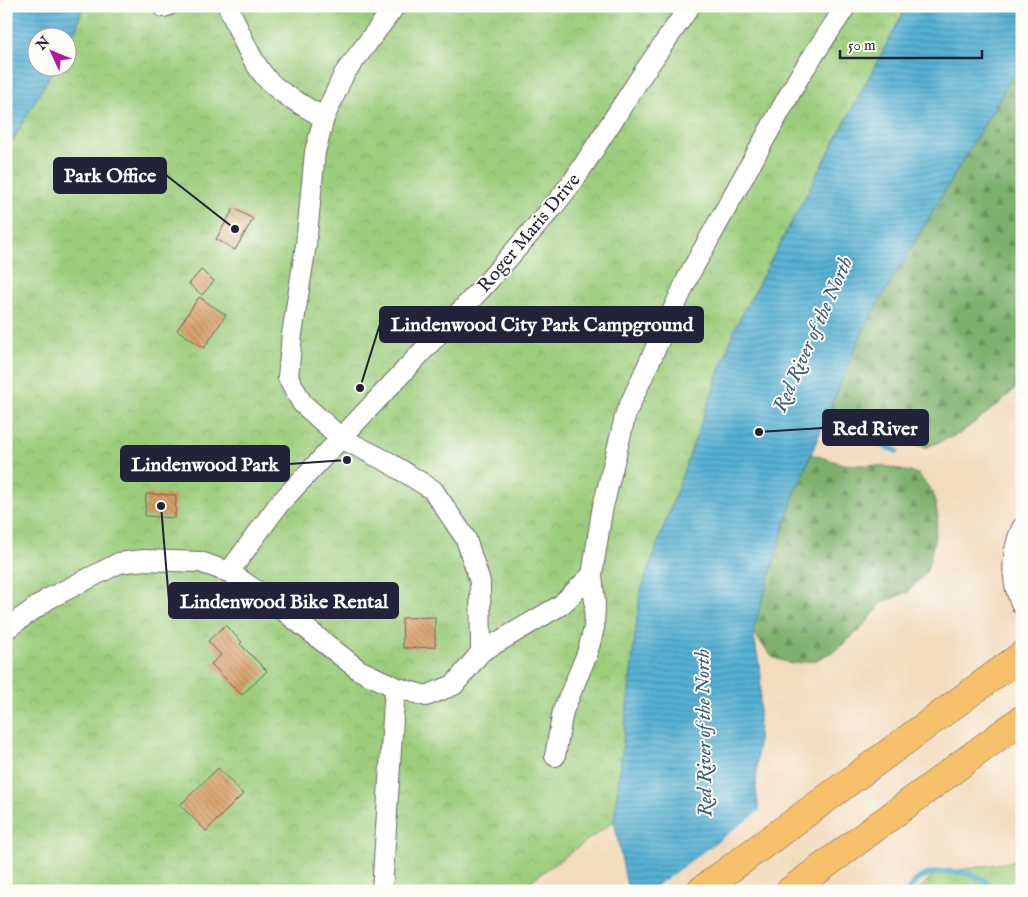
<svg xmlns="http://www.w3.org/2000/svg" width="1028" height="897" viewBox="0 0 1028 897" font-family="'IM FELL English',serif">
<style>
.forest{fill:url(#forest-firs);stroke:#506954}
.park{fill:url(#park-crowns);stroke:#5f785c}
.water{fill:url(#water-rules);stroke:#3c6a88}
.pier{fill:#f3dcbe}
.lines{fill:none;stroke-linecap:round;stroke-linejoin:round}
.stream{stroke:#57b1d4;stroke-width:5.5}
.building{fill:url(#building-back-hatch)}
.minor-casing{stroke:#6b6369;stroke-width:22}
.highway-casing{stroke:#6b6369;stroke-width:29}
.minor{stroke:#fff;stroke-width:20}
.highway{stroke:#f6c06b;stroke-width:28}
.labels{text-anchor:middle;stroke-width:4;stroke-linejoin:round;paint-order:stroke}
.street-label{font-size:19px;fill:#22223b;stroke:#fdfcf7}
.water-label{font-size:20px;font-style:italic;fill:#375b78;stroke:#fdfcf7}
.leader{fill:none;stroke:#22223b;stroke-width:2}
.callout-dot{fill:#22223b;stroke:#fdfcf7;stroke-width:2}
.callout{fill:#22223b;stroke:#22223b;stroke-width:2}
.callout-label{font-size:20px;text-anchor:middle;font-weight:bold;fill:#fff}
</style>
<defs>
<pattern id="forest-firs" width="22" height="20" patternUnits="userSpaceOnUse" patternTransform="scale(1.25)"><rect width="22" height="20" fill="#7db06c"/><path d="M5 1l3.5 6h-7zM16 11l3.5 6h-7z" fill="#668f5a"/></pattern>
<pattern id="park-crowns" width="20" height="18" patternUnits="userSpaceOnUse" patternTransform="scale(1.25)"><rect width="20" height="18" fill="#9ccd7c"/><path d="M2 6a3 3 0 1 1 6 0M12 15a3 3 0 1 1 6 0" fill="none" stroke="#86b06c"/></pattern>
<pattern id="water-rules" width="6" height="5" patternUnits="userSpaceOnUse" patternTransform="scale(1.25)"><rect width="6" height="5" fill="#57b1d4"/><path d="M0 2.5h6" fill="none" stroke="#4890ad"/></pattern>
<pattern id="building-back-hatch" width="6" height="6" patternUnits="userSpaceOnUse" patternTransform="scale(1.25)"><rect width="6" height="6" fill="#d89f66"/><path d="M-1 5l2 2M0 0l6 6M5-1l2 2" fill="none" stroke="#af8155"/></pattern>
</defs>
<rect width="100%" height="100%" fill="#fdfcf7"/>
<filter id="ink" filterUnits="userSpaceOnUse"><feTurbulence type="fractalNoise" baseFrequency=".02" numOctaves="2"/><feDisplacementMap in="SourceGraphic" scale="10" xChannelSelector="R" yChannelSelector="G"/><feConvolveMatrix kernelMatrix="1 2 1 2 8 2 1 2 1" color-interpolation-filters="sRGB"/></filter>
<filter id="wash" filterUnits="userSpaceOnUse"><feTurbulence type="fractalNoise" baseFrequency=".0096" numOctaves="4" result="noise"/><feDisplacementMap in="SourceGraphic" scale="20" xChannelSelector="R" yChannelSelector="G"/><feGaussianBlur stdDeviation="1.12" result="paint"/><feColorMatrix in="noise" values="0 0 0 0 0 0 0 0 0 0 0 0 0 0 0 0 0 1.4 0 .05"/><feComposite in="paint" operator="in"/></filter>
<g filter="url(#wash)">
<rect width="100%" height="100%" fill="#f3dcbe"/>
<path class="forest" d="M1022,60V382L1000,403L959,434L925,448L829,410L864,328Z
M811,454L843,464L885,466L918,474L933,492L938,517L934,542L927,571L908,592L883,602L860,630L836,650L816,660L791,664L772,657L752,631L793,497Z"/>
<path class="park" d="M83,6H907L736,326L640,593L614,821L517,891H6V152L54,68H68V43L77,26Z
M1022,860V891H918L934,874Z"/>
<path class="water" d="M6,6H83L77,26L68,43V38H38V68H54L6,152Z
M907,6H1022V60L864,328L793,497L753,631L761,675L756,787L768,891H628L614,821L640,593L736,326Z"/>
<path class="pier" d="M761,810L770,891H650Z"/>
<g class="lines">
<path class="stream" d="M817,422L897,451
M908,891C911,887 914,882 918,879C935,868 965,870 982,879C986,881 989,887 992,891"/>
</g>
<g id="blocks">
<path class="building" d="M234,208L253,219L235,250L216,239Z
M201,270L214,281L202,295L189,284Z
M199,297L226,315L204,348L177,330Z
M146,494L176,495L175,518L145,516Z
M435,617V647L403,648L402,618Z
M225,625L242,642L240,644L267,671L242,695L211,664L221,655L208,641Z
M218,768L243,794L206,831L180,805Z"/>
</g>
</g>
<g filter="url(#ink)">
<use href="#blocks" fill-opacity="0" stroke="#6b6369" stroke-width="1"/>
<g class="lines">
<defs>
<path id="minor" d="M228,6C239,30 249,58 266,78C281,95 305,106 324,118
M395,6L344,74L324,118L315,152L306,245L292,334L288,377L302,403L341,438L388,462L433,490L466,539L480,582L481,652
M163,7L167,6
M1022,528C1011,552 1010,581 1022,605
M229,572L279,504L483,287L553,207L574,180L644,72L690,6
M6,629L48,599L119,563L144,560L200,562L229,572L270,600L359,670L395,687L426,696L454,685L481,652L561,605L592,575
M555,756L563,711L587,654L594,628L595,603L592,575L602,511L626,413L689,275L799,77L846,6
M382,891L395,687"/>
<path id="highway" d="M700,891L1022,655
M790,891L1022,719"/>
</defs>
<use href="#minor" class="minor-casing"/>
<use href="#highway" class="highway-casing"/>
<use href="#minor" class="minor"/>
<use href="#highway" class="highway"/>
</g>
</g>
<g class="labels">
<g class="street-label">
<text transform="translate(528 232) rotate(-50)" y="7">Roger Maris Drive</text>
</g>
<g class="water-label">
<text transform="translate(812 334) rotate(-66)" y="7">Red River of the North</text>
<text transform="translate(703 733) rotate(-91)" y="7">Red River of the North</text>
</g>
</g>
<path class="leader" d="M235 229L166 175M360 388L380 324M759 432L823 428M347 460L289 464M161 506L169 601"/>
<g class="callout-dot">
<circle cx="235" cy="229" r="5"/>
<circle cx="360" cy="388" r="5"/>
<circle cx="759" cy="432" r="5"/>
<circle cx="347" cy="460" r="5"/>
<circle cx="161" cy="506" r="5"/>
</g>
<g class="callout">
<rect x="54" y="158" width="112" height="35" rx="5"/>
<rect x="380" y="307" width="323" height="35" rx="5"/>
<rect x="823" y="410" width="105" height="35" rx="5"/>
<rect x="121" y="446" width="168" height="35" rx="5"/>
<rect x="169" y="583" width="229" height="35" rx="5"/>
</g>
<g class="callout-label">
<text x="110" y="182">Park Office</text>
<text x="542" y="331">Lindenwood City Park Campground</text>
<text x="875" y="435">Red River</text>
<text x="205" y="471">Lindenwood Park</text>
<text x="284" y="608">Lindenwood Bike Rental</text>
</g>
<rect width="1028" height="897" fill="none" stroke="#fdfcf7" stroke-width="25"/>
<g transform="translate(52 52) rotate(314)"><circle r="24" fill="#fdfcf7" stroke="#a5a5ac"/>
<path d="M0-4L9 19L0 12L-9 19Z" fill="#b5179e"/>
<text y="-8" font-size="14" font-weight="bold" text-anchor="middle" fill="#22223b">N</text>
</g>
<path d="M840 50v8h142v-8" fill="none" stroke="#22223b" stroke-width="2.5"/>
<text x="848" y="50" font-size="15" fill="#22223b" stroke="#fdfcf7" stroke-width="4" paint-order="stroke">50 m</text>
</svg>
